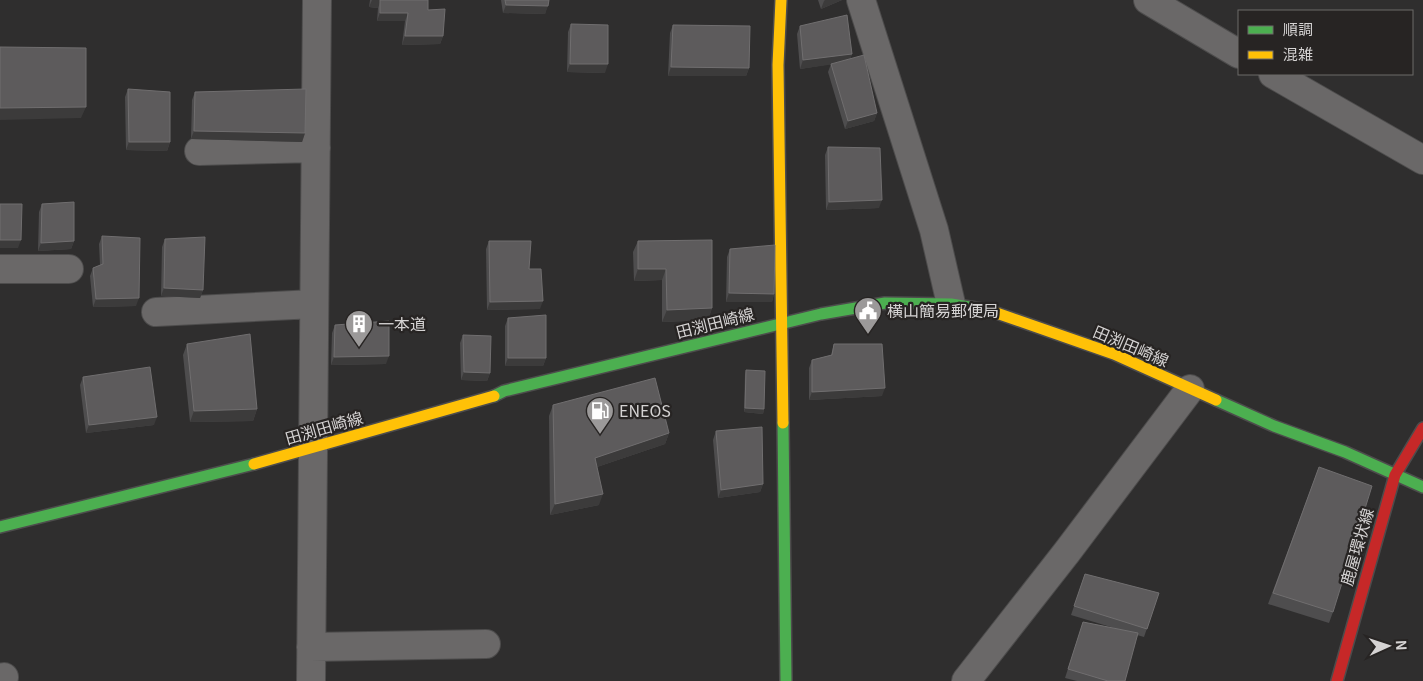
<svg xmlns="http://www.w3.org/2000/svg" width="1423" height="681" viewBox="0 0 1423 681" font-family="Georgia,'Noto Sans JP',serif">
<style>
.lines{fill:none;stroke-linecap:round;stroke-linejoin:round}
.street-casing{stroke:#4d4c4c;stroke-width:30}
.fast-casing{stroke:#4d4c4c;stroke-width:14}
.slow-casing{stroke:#4d4c4c;stroke-width:14}
.jam-casing{stroke:#4d4c4c;stroke-width:14}
.street{stroke:#6a6868;stroke-width:28}
.fast{stroke:#4caf50;stroke-width:11}
.slow{stroke:#ffc107;stroke-width:11}
.jam{stroke:#c62828;stroke-width:11}
.wall{fill:#4e4d4e}
.shaded-wall{fill:#3c3b3b}
.building{fill:#5d5b5c;stroke:#706e6f}
.labels{text-anchor:middle;stroke-width:4.5;stroke-linejoin:round;paint-order:stroke}
.poi-label{font-size:16px;fill:#d5d3d3;stroke:#272423;text-anchor:start}
.street-label{font-size:16px;fill:#d5d3d3;stroke:#272423}
</style>
<rect width="100%" height="100%" fill="#2f2e2e"/>
<g class="lines">
<defs>
<path id="street" d="M861,0L934,230L951,304
M1148,0L1239,54
M1273,74L1423,160
M199,151L316,148
M0,269H69
M156,312L314,304
M311,647L486,644
M0,678L4,677
M311,681L317,0
M966,681L1067,552L1190,389"/>
<path id="fast" d="M494,396L504,391L821,314L885,303L951,304L988,310
M1216,400L1274,426L1345,452L1423,487
M783,423L786,681
M0,527L254,464"/>
<path id="slow" d="M781,0L778,65L783,423
M988,310L1114,354L1216,400
M254,464L494,396"/>
<path id="jam" d="M1337,681L1395,475L1423,428"/>
</defs>
<use href="#street" class="street-casing"/>
<use href="#fast" class="fast-casing"/>
<use href="#slow" class="slow-casing"/>
<use href="#jam" class="jam-casing"/>
<use href="#street" class="street"/>
<use href="#fast" class="fast"/>
<use href="#slow" class="slow"/>
<use href="#jam" class="jam"/>
</g>
<path class="wall" d="M370,0H428V10L443,36L440,44L402,45L405,21H377L378,8L369,7Z
M501,0H549L545,14L503,13Z
M818,0H842L821,9Z
M571,24L605,73L567,72L568,32Z
M673,25L749,68L746,76H668L670,33Z
M800,26L852,54L850,59L877,113L874,121L845,129L828,72L831,64L800,69L797,34Z
M128,89L170,142L167,151L126,150L125,97Z
M195,92L305,133L302,142L191,139L192,100Z
M828,147L879,208L826,210L825,155Z
M42,204L74,241L71,249L38,251L39,212Z
M102,236L136,306L93,307L90,276L93,268L100,265L99,244Z
M165,239L203,290L200,298L161,296L162,247Z
M489,241L540,309L487,310L486,249Z
M638,241L712,308L708,320L662,322V280L634,281L633,252Z
M730,249L774,294L772,302H726L727,257Z
M508,318L546,358L543,366H505V326Z
M335,325L386,364L331,365L332,333Z
M463,335L490,373L487,381L461,380L460,343Z
M187,344L257,409L253,421L190,422L183,355Z
M834,344L882,396L809,400V368L812,360L831,355Z
M746,370L764,409L763,414L744,412L745,374Z
M83,377L154,425L86,433L80,385Z
M553,405L669,433L665,444L597,467L599,505L550,515L549,416Z
M716,431L763,484L760,492L718,498L713,440Z
M1319,467L1333,612L1329,623L1268,604Z
M1085,574L1159,593L1144,637L1137,635L1125,681H1077L1065,678L1083,622L1114,628L1071,615Z"/>
<path class="shaded-wall" d="M372,0H381L378,8L369,7Z
M825,0H842L821,9L824,1Z
M506,5L548,6L545,14L503,13Z
M380,13H408L405,21H377Z
M405,36H443L440,44L402,45Z
M852,54L849,62L800,69L803,60Z
M570,64H608L605,73L567,72Z
M671,67L749,68L746,76H668Z
M86,107L81,118L0,120V108Z
M877,113L874,121L845,129L848,121Z
M194,131L305,133L302,142L191,139Z
M129,142H170L167,151L126,150Z
M882,200L879,208L826,210L829,202Z
M0,240H21L18,248H0Z
M74,241L71,249L38,251L41,243Z
M638,269H666L662,280L634,281Z
M164,288L203,290L200,298L161,296Z
M729,293L774,294L772,302H726Z
M139,298L136,306L93,307L96,299Z
M543,301L540,309L487,310L490,302Z
M712,308L708,320L662,322L667,310Z
M389,356L386,364L331,365L334,357Z
M508,358H546L543,366H505Z
M464,372L490,373L487,381L461,380Z
M885,388L882,396L809,400L812,392Z
M745,408L764,409L763,414L744,412Z
M257,409L253,421L190,422L194,411Z
M157,417L154,425L86,433L89,425Z
M669,433L665,444L591,469L595,458Z
M763,484L760,492L718,498L721,490Z
M603,494L599,505L550,515L555,504Z"/>
<path class="building" d="M380,0H428V10L445,9L443,36H405L408,13H380Z
M505,0H549L548,6L506,5Z
M847,15L852,54L803,60L800,26Z
M571,24L608,25V64H570Z
M673,25L750,26L749,68L671,67Z
M0,47L86,48V107L0,108Z
M864,55L877,113L848,121L831,64Z
M128,89L170,92V142H129Z
M306,89L305,133L194,131L195,92Z
M828,147L880,148L882,200L829,202Z
M74,202V241L41,243L42,204Z
M0,204H22L21,240H0Z
M102,236L140,238L139,298L96,299L93,268L103,264Z
M205,237L203,290L164,288L165,239Z
M712,240V308L667,310L666,269H638V241Z
M489,241H531L529,269H541L543,301L490,302Z
M775,245L774,294L729,293L730,249Z
M546,315V358H508V318Z
M389,321V356L334,357L335,325Z
M250,334L257,409L194,411L187,344Z
M463,335L491,336L490,373L464,372Z
M834,344H882L885,388L812,392V360L832,355Z
M150,367L157,417L89,425L83,377Z
M746,370L765,371L764,409L745,408Z
M655,378L669,433L595,458L603,494L555,504L553,405Z
M762,427L763,484L721,490L716,431Z
M1319,467L1372,486L1333,612L1273,593Z
M1085,574L1159,593L1147,629L1074,606Z
M1083,622L1138,633L1125,681H1108L1068,669Z"/>
<defs>
<symbol id="civic-pin" viewBox="-11 -11 22 30"><path d="M0 17L-7.5 6A9.5 9.5 0 1 1 7.5 6Z" fill="#9b9999" stroke="#272423"/><path d="M-.6-6.5H3V-4.5H.6V-3L4-1V1h2V6H-6V1h2V-1L-.6-3ZM-1.2 2.5V6h2.4V2.5Z" fill="#fff"/></symbol>
<symbol id="building-pin" viewBox="-11 -11 22 30"><path d="M0 17L-7.5 6A9.5 9.5 0 1 1 7.5 6Z" fill="#9b9999" stroke="#272423"/><path d="M-4-6H4V6H1V3H-1V6H-4ZM-2.5-4.3h1.7v1.8h-1.7ZM.8-4.3h1.7v1.8H.8ZM-2.5-1h1.7V.8h-1.7ZM.8-1h1.7V.8H.8Z" fill="#fff"/></symbol>
<symbol id="fuel-pin" viewBox="-11 -11 22 30"><path d="M0 17L-7.5 6A9.5 9.5 0 1 1 7.5 6Z" fill="#9b9999" stroke="#272423"/><path d="M-5.5-6h7V0h2V4h1.3V-2.5L3-4.5l.8-.8L6-3V5H2.5V1h-1V6h-7ZM-4.2-4.7v3.2H.2V-4.7Z" fill="#fff"/></symbol>
</defs>
<g fill-rule="evenodd">
<use href="#civic-pin" x="852" y="295" width="32" height="43"/>
<use href="#building-pin" x="343" y="308" width="32" height="43"/>
<use href="#fuel-pin" x="584" y="395" width="32" height="43"/>
</g>
<g class="labels">
<g class="poi-label">
<text x="887" y="317">横山簡易郵便局</text>
<text x="378" y="330">一本道</text>
<text x="619" y="417">ENEOS</text>
</g>
<g class="street-label">
<text transform="translate(715 323) rotate(-14)" y="6">田渕田崎線</text>
<text transform="translate(1131 346) rotate(23)" y="6">田渕田崎線</text>
<text transform="translate(324 428) rotate(-16)" y="6">田渕田崎線</text>
<text transform="translate(1357 547) rotate(-74)" y="6">鹿屋環状線</text>
</g>
</g>
<rect x="1238" y="10" width="175" height="65" fill="#272423" stroke="#6d6a69"/>
<rect x="1248" y="26" width="25" height="8" fill="#4caf50" stroke="#6d6a69"/>
<text x="1283" y="35" font-size="15" fill="#d5d3d3">順調</text>
<rect x="1248" y="51" width="25" height="8" fill="#ffc107" stroke="#6d6a69"/>
<text x="1283" y="60" font-size="15" fill="#d5d3d3">混雑</text>
<g transform="translate(1388 646) rotate(87)" stroke="#272423" stroke-width="4" paint-order="stroke">
<path d="M0-4L9 19L0 12L-9 19Z" fill="#d5d3d3"/>
<text y="-8" font-size="14" font-weight="bold" text-anchor="middle" fill="#d5d3d3">N</text>
</g>
</svg>
